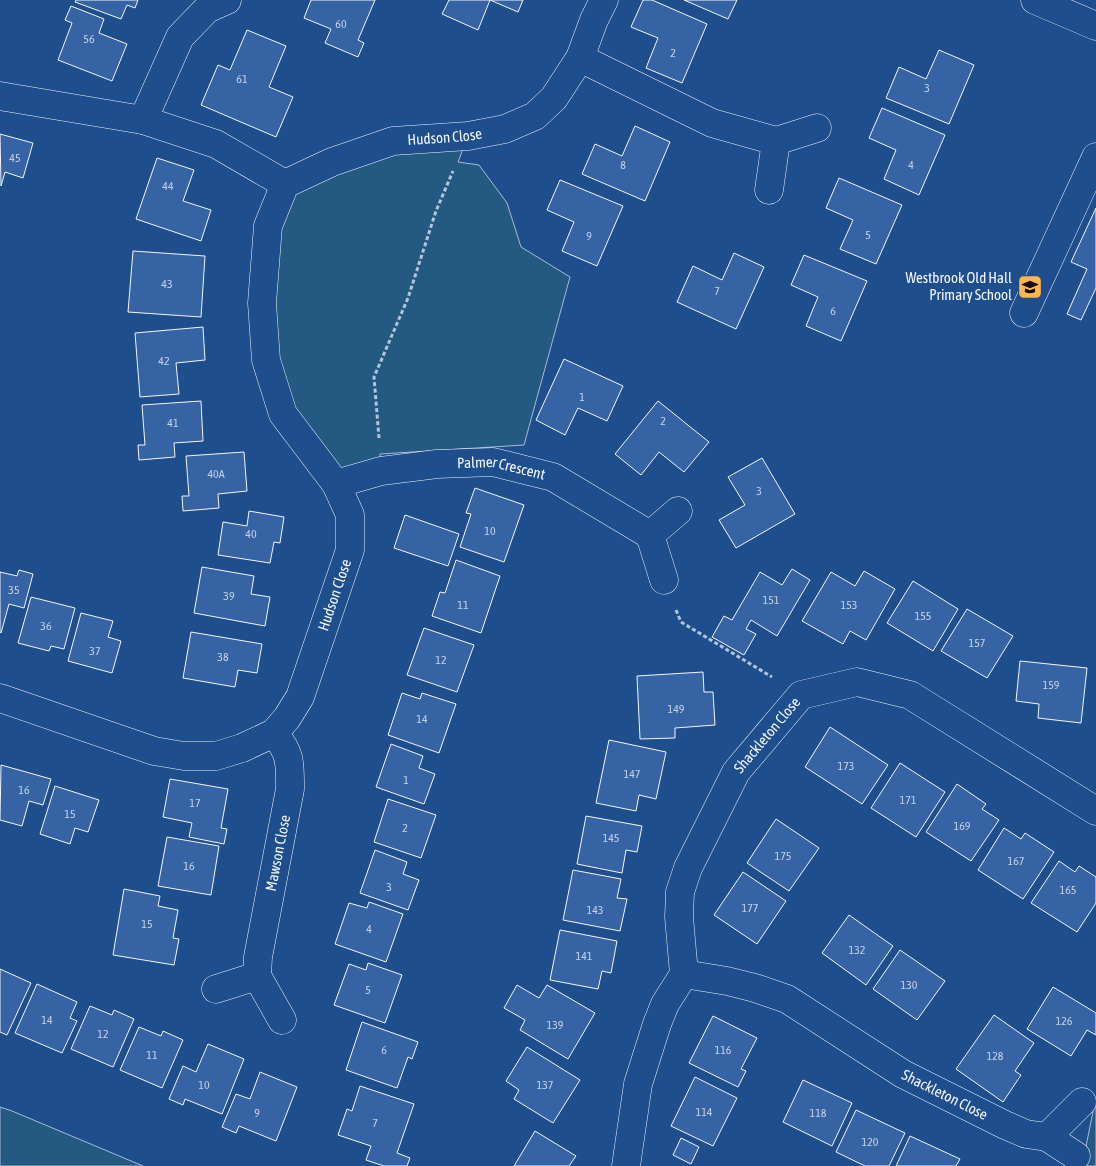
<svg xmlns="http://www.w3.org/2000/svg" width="1096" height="1166" viewBox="0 0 1096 1166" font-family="'Asap Condensed',sans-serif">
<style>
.green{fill:#245a82;stroke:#a8bbd7}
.building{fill:#3563a3;stroke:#f2f6ff}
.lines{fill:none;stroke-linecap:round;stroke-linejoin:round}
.minor-casing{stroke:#f2f6ff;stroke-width:29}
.path{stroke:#b3c4dc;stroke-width:3;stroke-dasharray:4 2.5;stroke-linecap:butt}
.minor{stroke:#1f4e8c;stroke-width:28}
.labels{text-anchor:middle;stroke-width:4;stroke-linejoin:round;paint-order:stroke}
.number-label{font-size:12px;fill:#c3d1e8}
.street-label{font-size:15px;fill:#f2f6ff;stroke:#1f4e8c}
.poi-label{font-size:15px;fill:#f2f6ff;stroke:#1f4e8c;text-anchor:end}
</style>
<rect width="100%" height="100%" fill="#1f4e8c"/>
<path class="green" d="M468,136L458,162L479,165L507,203L521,247L570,277L524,445L380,454L381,471L336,484L266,360L285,184L393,141Z
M1096,1097V1166H1082Z
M0,1107L12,1111L143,1166H0Z"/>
<path class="building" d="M76,0H138L135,8L127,5L121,19L75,2Z
M311,0H375L358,40L364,43L358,57L325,43L331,29L304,18Z
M449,0H523L518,12L490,0L478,30L442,14Z
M643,0H652L707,24L682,83L646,68L658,38L631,27Z
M684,0H737L728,19Z
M71,6L104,19L99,33L127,44L112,81L58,60L72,23L65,20Z
M247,30L286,46L269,87L293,97L276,137L201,105L218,65L230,70Z
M939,50L974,65L949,124L886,98L899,67L926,79Z
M882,108L945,135L919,195L884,179L896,150L869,138Z
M635,126L670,142L645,201L582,174L595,144L622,156Z
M0,134L33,143L23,178L5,172L1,186Z
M157,158L194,170L183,201L211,210L201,241L136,219Z
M839,178L902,205L876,264L840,249L853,220L826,208Z
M560,180L623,206L597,266L562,251L574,222L547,210Z
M1096,208V288L1081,320L1067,314L1087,269L1071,262Z
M133,251L205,256L201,317L128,312Z
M734,253L764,267L736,329L677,302L693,266L722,280Z
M804,255L867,281L841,341L806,326L818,297L791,285Z
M203,327L205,360L176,363L179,394L140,397L135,333Z
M564,359L623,386L607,421L578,408L565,435L536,420Z
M201,401L203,441L174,443L175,457L139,460L138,445H145L142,405Z
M658,401L709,442L684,472L659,452L641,475L615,454Z
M244,452L247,491L218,494L219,508L183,511L182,496H189L186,456Z
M762,458L795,514L736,548L719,520L745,505L728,477Z
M475,488L524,505L504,562L460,547L471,514L466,513Z
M249,511L284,517L280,543L274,542L270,563L218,555L223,522L247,526Z
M405,515L459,534L448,566L394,548Z
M456,560L500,576L481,633L432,616L440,592L445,593Z
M202,567L254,576L251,594L270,597L265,626L194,613Z
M792,569L810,580L777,636L751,620L746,629L756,634L744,655L712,637L724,616L732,620L760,572L782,585Z
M19,570L33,574L24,608L9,604L1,633L0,632V572L17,576Z
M864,571L895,589L866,640L850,631L843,644L802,621L831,572L855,586Z
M913,581L958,609L933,651L887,623Z
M31,597L75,608L64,649L51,646L49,651L18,643Z
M967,609L1013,636L987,678L941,651Z
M81,613L113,621L108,637L121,641L112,673L68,661Z
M424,628L474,645L457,692L407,675Z
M191,632L262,644L257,673L238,670L235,687L183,678Z
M1020,661L1087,668L1081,723L1038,718L1039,704L1016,701Z
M703,672L704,692H713L715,725L675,728V738L640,739L637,676Z
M402,693L420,699L422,693L456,704L439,753L388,735Z
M830,727L888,765L862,804L805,767Z
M609,740L666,752L656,799L639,795L636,811L596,803Z
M391,744L423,756L419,768L435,774L424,804L376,787Z
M900,763L945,792L916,837L871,808Z
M1,765L51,779L43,805L29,801L22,826L0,820Z
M170,779L228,789L221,828L227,829L224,844L189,837L192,823L163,817Z
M957,784L986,804L982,809L999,820L971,861L926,832Z
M55,786L99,800L88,832L75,828L70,844L40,834Z
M388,799L436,815L421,858L374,842Z
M586,816L642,826L637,852L626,850L622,873L577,864Z
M776,819L819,848L789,891L747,863Z
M1004,828L1021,839L1025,833L1054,852L1023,899L978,870Z
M167,837L219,846L211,895L158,886Z
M375,850L407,862L403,874L419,880L408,910L360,893Z
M1059,861L1075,872L1079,866L1096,877V903L1077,932L1031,903Z
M573,870L621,879L617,898L627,899L620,931L563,920Z
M743,872L786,901L757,944L714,915Z
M124,889L160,896L158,906L178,910L173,938L179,939L174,965L113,955Z
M369,902L403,914L386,962L335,944L349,903L367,908Z
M849,915L893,946L866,985L822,953Z
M560,930L617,941L611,973L602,971L598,989L550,980Z
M900,950L945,981L917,1020L873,989Z
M368,963L402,975L385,1023L334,1005L349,964L366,970Z
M0,969L31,983L7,1035L0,1032Z
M37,984L77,1002L70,1018L77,1021L62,1053L15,1033Z
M517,985L539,998L547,985L595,1013L568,1059L520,1030L525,1020L504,1008Z
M1053,987L1096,1013V1035L1087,1030L1071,1056L1027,1029Z
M90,1006L112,1015L114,1010L134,1019L113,1067L71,1049Z
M994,1015L1034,1043L1015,1071L1021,1075L1003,1102L956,1069Z
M713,1016L757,1038L741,1069L746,1071L738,1087L689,1063Z
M362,1022L418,1042L412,1059L408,1057L397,1088L346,1070Z
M139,1027L161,1036L163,1031L183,1040L162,1088L120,1070Z
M208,1044L244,1059L222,1114L185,1099L183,1105L169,1099L183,1066L196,1072Z
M527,1047L580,1080L553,1123L514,1099L519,1090L506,1081Z
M260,1072L297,1087L276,1141L239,1126L236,1133L222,1127L236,1094L250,1099Z
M695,1077L737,1098L713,1146L671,1126Z
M803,1080L852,1103L832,1146L783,1122Z
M360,1086L414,1104L397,1153L410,1158L407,1166H384L366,1160L371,1146L338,1135L347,1109L352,1111Z
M856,1110L905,1133L889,1166H865L836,1152Z
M535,1131L576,1156L569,1166H514Z
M910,1136L960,1159L956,1166H896Z
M681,1138L699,1147L691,1164L673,1155Z"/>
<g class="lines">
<defs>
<g id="minor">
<path d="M1035,0L1096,26"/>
<path d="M580,58L712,123L776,141"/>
<path d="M0,96L143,120L216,144L285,184"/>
<path d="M143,120L180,37L207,9L227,0"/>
<path d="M769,190L776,141L817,128"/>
<path d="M1024,313L1096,157"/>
<path id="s1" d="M336,484L381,471L437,464L493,462L553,477L650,535"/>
<path d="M664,580L650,535L678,511"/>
<path id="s2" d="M0,698L154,751L184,756H216L242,748L274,733L287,718L300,697L350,550V515L336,484L283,414L266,360L262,303L268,226L285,184L332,162L393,141L468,136L505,129L535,116L554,98L580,58L594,20L604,0"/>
<path d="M274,733C291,754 290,762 290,789L258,957L257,976L282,1020"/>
<path id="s3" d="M684,974L727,981L755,988L787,999L903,1074L1005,1125L1026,1134L1047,1137"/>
<path d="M216,989L257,976"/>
<path d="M1076,1156L1047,1137L1082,1102"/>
<path id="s4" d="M626,1166L638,1084L657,1024L665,1004L684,974L679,917L680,892L688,868L736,772L801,695L857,682L910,695L1096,811"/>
</g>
</defs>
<use href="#minor" class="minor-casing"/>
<path class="path" d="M379,438L374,377L408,298L436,211L453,171
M676,610L681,622L772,677"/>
<use href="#minor" class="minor"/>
</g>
<defs>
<symbol id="school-square" viewBox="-11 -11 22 22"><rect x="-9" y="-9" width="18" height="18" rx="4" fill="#ffb74d" stroke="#1f4e8c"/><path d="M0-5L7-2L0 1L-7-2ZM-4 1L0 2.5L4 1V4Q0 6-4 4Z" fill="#111"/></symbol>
</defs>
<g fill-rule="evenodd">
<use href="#school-square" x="1016" y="273" width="28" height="28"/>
</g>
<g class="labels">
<g class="number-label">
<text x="341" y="28">60</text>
<text x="89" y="43">56</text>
<text x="673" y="57">2</text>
<text x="242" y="83">61</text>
<text x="927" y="92">3</text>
<text x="15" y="162">45</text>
<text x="623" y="169">8</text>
<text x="911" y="169">4</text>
<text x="168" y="190">44</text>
<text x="868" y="239">5</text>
<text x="589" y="240">9</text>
<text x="167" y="288">43</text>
<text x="717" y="295">7</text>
<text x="833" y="315">6</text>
<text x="164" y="365">42</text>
<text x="582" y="401">1</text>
<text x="663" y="425">2</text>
<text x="173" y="427">41</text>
<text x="216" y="478">40A</text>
<text x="759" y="495">3</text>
<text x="490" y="535">10</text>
<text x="251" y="538">40</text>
<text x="14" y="594">35</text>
<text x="229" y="600">39</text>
<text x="771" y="604">151</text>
<text x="463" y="609">11</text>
<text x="849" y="609">153</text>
<text x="923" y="620">155</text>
<text x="46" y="630">36</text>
<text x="977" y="647">157</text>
<text x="95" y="655">37</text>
<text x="223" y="661">38</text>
<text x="441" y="664">12</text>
<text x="1051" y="689">159</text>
<text x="676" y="713">149</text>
<text x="422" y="723">14</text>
<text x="846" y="770">173</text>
<text x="632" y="778">147</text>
<text x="406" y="784">1</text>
<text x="24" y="794">16</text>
<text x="908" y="804">171</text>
<text x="195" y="807">17</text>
<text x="70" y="818">15</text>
<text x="962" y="830">169</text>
<text x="405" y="832">2</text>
<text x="611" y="842">145</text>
<text x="783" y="860">175</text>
<text x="1016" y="865">167</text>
<text x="189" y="870">16</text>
<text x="389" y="891">3</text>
<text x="1068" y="894">165</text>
<text x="750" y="912">177</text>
<text x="595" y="914">143</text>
<text x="147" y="928">15</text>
<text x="369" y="933">4</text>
<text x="857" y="954">132</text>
<text x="584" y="960">141</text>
<text x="909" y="989">130</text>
<text x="368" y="994">5</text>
<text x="47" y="1024">14</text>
<text x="1064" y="1025">126</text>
<text x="555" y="1029">139</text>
<text x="103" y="1038">12</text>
<text x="384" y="1054">6</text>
<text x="723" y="1054">116</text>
<text x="152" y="1059">11</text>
<text x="995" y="1060">128</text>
<text x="204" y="1089">10</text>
<text x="545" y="1089">137</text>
<text x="704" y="1116">114</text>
<text x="257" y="1117">9</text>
<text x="818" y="1117">118</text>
<text x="375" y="1127">7</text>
<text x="870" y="1146">120</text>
</g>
<g class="street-label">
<text dy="5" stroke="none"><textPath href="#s2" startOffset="1049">Hudson Close</textPath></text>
<text dy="5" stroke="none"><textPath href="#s1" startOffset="168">Palmer Crescent</textPath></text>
<text dy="5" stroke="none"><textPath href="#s2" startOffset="440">Hudson Close</textPath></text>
<text dy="5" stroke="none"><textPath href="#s4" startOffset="466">Shackleton Close</textPath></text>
<text transform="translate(278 853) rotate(-79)" y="5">Mawson Close</text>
<text dy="5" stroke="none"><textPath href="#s3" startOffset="291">Shackleton Close</textPath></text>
</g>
<g class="poi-label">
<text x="1012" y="283">Westbrook Old Hall<tspan x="1012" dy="17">Primary School</tspan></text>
</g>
</g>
</svg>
